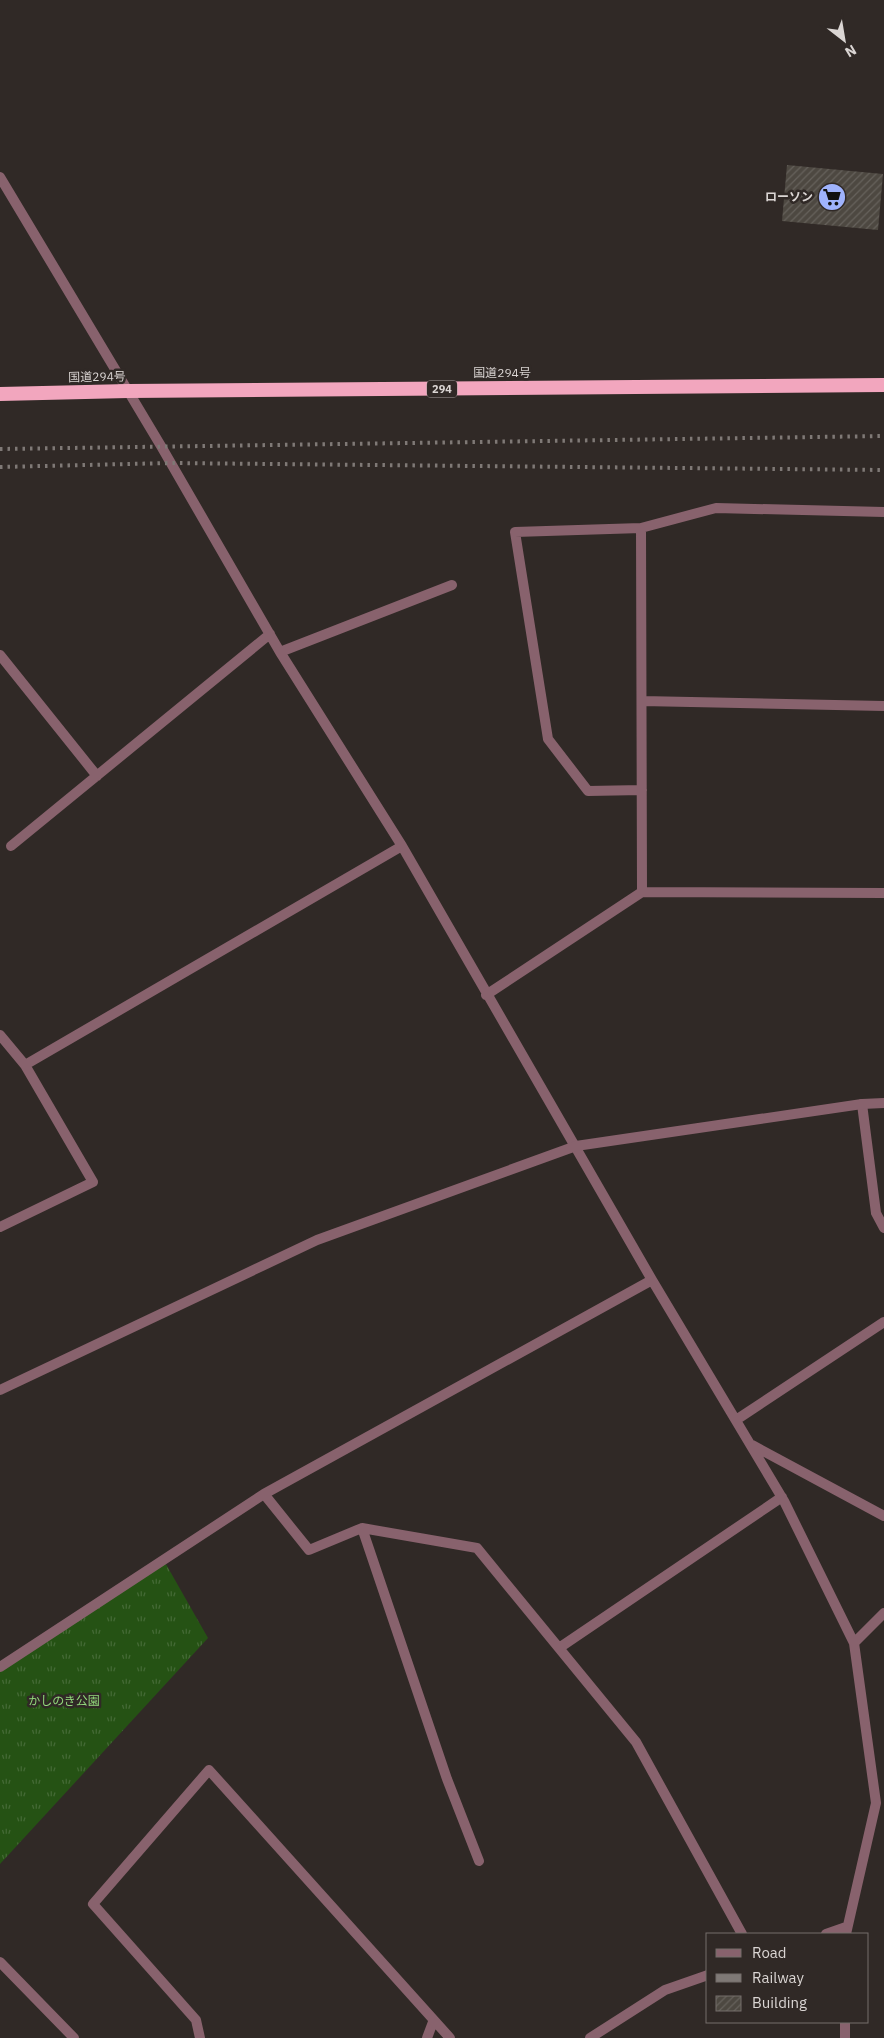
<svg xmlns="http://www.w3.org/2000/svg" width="884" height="2038" viewBox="0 0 884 2038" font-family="'IBM Plex Sans','Noto Sans JP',sans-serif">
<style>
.grass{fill:url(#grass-tufts)}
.building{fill:url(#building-hatch)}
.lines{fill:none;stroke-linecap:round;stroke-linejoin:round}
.minor{stroke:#88626d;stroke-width:10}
.tertiary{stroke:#88626d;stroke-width:10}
.trunk{stroke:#f2a6be;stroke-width:14}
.rail{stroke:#7f7976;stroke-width:4;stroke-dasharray:2.5 5;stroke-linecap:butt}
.labels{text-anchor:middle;stroke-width:5;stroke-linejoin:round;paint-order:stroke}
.shield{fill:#302926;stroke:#a7a19f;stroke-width:1}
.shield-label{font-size:11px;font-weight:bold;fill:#dad5d3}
.poi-label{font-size:12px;font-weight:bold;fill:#dad5d3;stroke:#302926;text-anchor:end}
.street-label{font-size:12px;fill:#dad5d3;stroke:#302926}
.park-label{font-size:12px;fill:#92d97c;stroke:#302926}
</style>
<defs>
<pattern id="grass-tufts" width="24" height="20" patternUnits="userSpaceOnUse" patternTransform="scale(1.25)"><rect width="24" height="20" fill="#255214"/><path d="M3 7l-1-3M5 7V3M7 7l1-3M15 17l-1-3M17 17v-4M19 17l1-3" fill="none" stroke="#446a35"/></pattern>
<pattern id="building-hatch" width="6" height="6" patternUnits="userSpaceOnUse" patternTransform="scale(1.25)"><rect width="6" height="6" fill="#4d4841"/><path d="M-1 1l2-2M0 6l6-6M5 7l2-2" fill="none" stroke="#66625c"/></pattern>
</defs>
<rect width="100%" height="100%" fill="#302926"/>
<path class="grass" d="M163,1559L208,1638L0,1864V1667Z"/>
<path class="building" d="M787,165L883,174L878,230L782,221Z"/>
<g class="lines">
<path class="minor" d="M0,177L161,446L280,652L402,846L652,1280L784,1501L854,1643L876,1803L846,1934
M641,528L515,532L548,739L588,791L642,790
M280,652L452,585
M0,655L97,776
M642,701L884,706
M11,846L270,634
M642,892L641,528L716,508L884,512
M486,995L642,892L884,893
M0,1035L25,1065L402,846
M862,1104L876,1213L884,1228
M0,1227L93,1182L25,1065
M736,1420L884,1322
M752,1445L884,1516
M264,1494L309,1550L362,1528L477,1548L636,1742L742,1934
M362,1528L447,1779L479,1861
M854,1643L884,1613
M559,1648L782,1497
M0,1667L264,1494L652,1280
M826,1934L846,1927
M0,1962L74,2038
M200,2038L196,2020L93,1904L209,1770L450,2038
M427,2038L433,2022
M590,2038L665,1990L708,1975
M845,2038V2022"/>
<path class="tertiary" d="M0,1390L317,1240L576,1146L862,1104L884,1103"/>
<path class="trunk" d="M0,394L128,391L884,385"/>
<path class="rail" d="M0,449L884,436
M0,467L171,463L884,470"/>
</g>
<defs>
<symbol id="supermarket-disc" viewBox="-11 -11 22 22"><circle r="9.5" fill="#9fb3fd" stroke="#302926"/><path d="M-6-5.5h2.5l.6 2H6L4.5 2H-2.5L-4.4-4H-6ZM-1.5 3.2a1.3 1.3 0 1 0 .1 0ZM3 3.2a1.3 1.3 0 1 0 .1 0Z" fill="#111"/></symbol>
</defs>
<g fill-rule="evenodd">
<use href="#supermarket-disc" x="816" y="181" width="32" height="32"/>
</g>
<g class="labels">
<rect class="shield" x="427" y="380.5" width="30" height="17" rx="4"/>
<g class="shield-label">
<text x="442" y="393">294</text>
</g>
<g class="poi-label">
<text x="813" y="201">ローソン</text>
</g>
<g class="street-label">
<text x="502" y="377">国道294号</text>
<text transform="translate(97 377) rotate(-1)" y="4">国道294号</text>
</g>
<g class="park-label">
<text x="64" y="1705">かしのき公園</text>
</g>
</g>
<rect x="706" y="1933" width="162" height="90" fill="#302926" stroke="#746e6b"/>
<rect x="716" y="1949" width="25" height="8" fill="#88626d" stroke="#746e6b"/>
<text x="752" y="1958" font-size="15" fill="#dad5d3">Road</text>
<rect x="716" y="1974" width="25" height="8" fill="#7f7976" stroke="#746e6b"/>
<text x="752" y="1983" font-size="15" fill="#dad5d3">Railway</text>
<rect x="716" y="1996" width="25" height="15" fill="url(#building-hatch)" stroke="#746e6b"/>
<text x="752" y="2008" font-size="15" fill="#dad5d3">Building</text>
<g transform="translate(844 40) rotate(149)" stroke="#302926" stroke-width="4" paint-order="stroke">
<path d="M0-4L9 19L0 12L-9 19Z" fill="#dad5d3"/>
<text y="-8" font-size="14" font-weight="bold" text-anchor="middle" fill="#dad5d3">N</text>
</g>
</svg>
